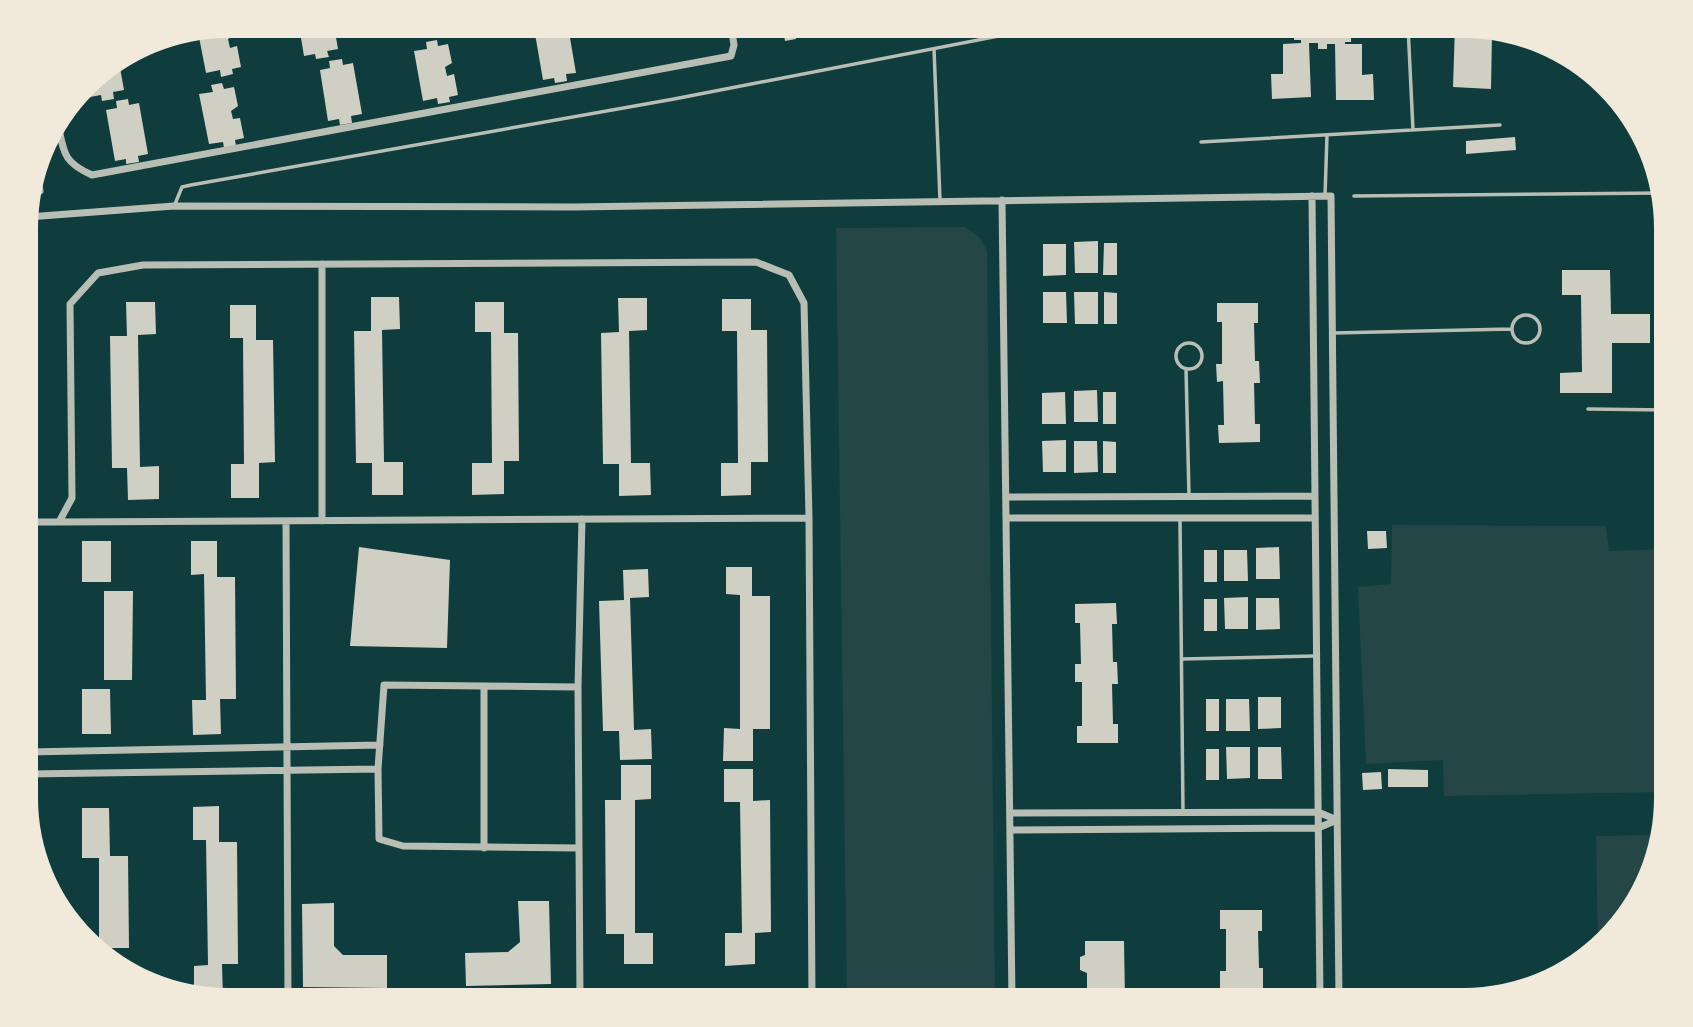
<svg xmlns="http://www.w3.org/2000/svg" width="1693" height="1027" viewBox="0 0 1693 1027" font-family="'Roboto Condensed',sans-serif">
<style>
.green{fill:#244646}
.building{fill:#cfcfc3}
.lines{fill:none;stroke-linecap:round;stroke-linejoin:round}
.service{stroke:#b8beb3;stroke-width:3.5}
.minor{stroke:#b8beb3;stroke-width:7}
</style>
<rect width="100%" height="100%" fill="#0f3d3e"/>
<path class="green" d="M965,227L980,238L987,251L995,1000L847,1001L836,228Z
M1392,525L1606,526L1609,551L1666,549V792L1444,796L1443,760L1366,764L1358,587L1391,584Z
M1658,835L1633,911L1598,943L1596,836Z"/>
<path class="building" d="M233,26L235,35L228,39L230,48L237,46L241,67L232,69L233,74L221,77L220,70L206,73L198,32Z
M299,26H334L338,49L327,51L329,57L316,59L315,54L304,56Z
M420,26H446L447,32L435,34L434,28L421,31Z
M545,26H568L576,73L566,74L567,81L555,83L554,78L543,80L534,28Z
M768,26H804L805,31L795,33L796,39L785,41L784,35L770,37Z
M1294,26H1351V42H1345V44H1362V75L1373,74L1374,100H1336L1335,44H1327V49H1318V43H1309L1311,97L1272,99L1271,74H1283V44L1301,43V40H1294Z
M1455,26H1465L1492,35L1491,89L1453,87Z
M437,40L438,46L448,44L452,63L445,67L447,76L454,74L458,95L449,97L450,102L438,104L437,98L423,101L414,51L427,49L426,42Z
M342,59L343,65L353,63L362,114L351,116L352,123L340,125L339,119L328,121L320,70L330,68L329,61Z
M119,62L124,90L113,92L114,99L102,101L101,95L90,97L88,85L95,77Z
M222,83L224,89L234,87L238,106L231,111L233,119L240,118L244,138L235,140L236,146L224,148L223,142L209,144L199,94L213,92L211,85Z
M128,99L129,105L139,103L148,154L138,156L139,162L126,164V159L115,161L106,110L117,108L116,101Z
M1515,137L1516,150L1466,154V141Z
M1098,241V273H1075L1074,242Z
M1104,243H1117V275H1103Z
M1043,244H1066V275L1043,276Z
M1562,270H1610L1611,314H1650V343H1612V393H1560V373L1582,372L1581,295H1562Z
M1043,292H1066L1067,323H1043Z
M1074,292H1098V324H1075Z
M1104,292L1117,293V324H1104Z
M371,297H399L400,329L382,330L384,462H403V495H372V463H356L354,331H371Z
M618,298H647V330L629,331L631,463H650L651,495L619,496V464H603L601,333L619,332Z
M722,299H751V330H767L768,462H751V495L721,496V463H738L737,331H722Z
M126,302H155L156,334L138,335L140,467L159,466V499L128,500L127,468H112L110,336H127Z
M475,302H504V333H518L519,461H504V494L472,495V463H492L491,332H475Z
M1217,303H1258V323H1254L1255,361H1259L1260,383H1254L1255,424H1260V442L1219,443L1218,425H1224L1223,381L1217,382L1216,364H1222V322H1217Z
M230,305H256V340H273L275,462L259,463V498H231V464H244L243,338H230Z
M1097,390L1098,422H1074V391Z
M1065,392L1066,424H1042V393Z
M1103,392H1116V424H1103Z
M1066,440V472H1043L1042,441Z
M1074,441H1097L1098,472L1074,473Z
M1103,441L1116,442V473H1103Z
M1367,531H1386L1387,548L1368,549Z
M82,541H111V582H82Z
M191,541H217V577H235L236,699H220L221,734L193,735L192,700H206L204,574L191,575Z
M359,547L450,560L447,648L350,646Z
M1279,547L1280,579H1256V548Z
M1204,550H1217V582H1204Z
M1224,550H1247L1248,581H1224Z
M726,567H752V596H770V729H753V761H723L724,728L740,729V595L726,594Z
M648,569L649,597L630,598L634,730L651,729L652,759L620,760L619,731H603L599,601L624,600L623,570Z
M104,591H133L132,680H104Z
M1248,597V629H1225L1224,598Z
M1256,598H1279L1280,629L1256,630Z
M1204,599H1217V631H1204Z
M1116,603L1117,624H1112L1113,662H1117L1118,684H1112L1113,724H1118V743H1077V726H1082V682H1075V664H1081L1080,623H1075V604Z
M82,689H110L111,734H82Z
M1258,697H1281V728L1258,729Z
M1206,699H1219V731H1206Z
M1226,699H1249L1250,731H1226Z
M1226,747H1250V778L1227,779Z
M1258,747H1281L1282,779H1258Z
M1206,749H1219V780H1206Z
M621,765H651V799L635,800V933H653V964H624V934H606L605,800H621Z
M724,769H753V801L770,800L771,932L755,933V964L725,966V933H742L740,802H724Z
M1388,769L1428,770V787H1388Z
M1381,772L1382,789L1363,790L1362,773Z
M219,806V842H237L238,964H222L223,999L194,991V966L208,965L206,840H193V807Z
M82,808H109L110,856H128L129,948H111V961L98,947H99V858H82Z
M518,901H549L551,984L466,986L465,953L508,952L520,942Z
M334,903V946L343,955H387V988L303,987L302,904Z
M1220,910H1262V931H1258L1259,968H1263V991H1258V1000H1227V989H1220V971H1226V929H1220Z
M1085,941H1124L1125,1000H1087V973L1080,970V957L1085,955Z"/>
<g class="lines">
<path class="service" d="M1408,26L1413,130
M934,49L940,200
M1201,142L1500,125
M1325,196L1327,135
M1354,196L1660,193
M175,204L182,187L191,185L674,99L1050,26
M1665,212L1666,285
M1512 329a14 14 0 1 1 28 0a14 14 0 1 1-28 0Z
M1333,333L1511,329
M1176 356a13 13 0 1 1 26 0a13 13 0 1 1-26 0Z
M1186,369L1189,496
M1588,409L1666,410
M1180,520L1183,812
M1182,659L1315,656"/>
<path class="minor" d="M58,124C64,153 63,162 92,175L731,56L734,45L731,26
M37,173L40,191
M1312,196L1320,1000
M1002,200L1012,1000
M28,217L174,206L573,207L1331,196L1339,1000
M1006,497L1315,496
M1006,518H1315
M286,521L288,1001
M322,521V264
M28,522H59L72,498L70,304L98,273L143,265L756,262L789,275L804,303L809,518L812,1001
M59,522L809,518
M484,686V848
M578,687L384,685L378,769L379,839L403,846L579,848
M28,752L380,745
M28,774L378,769
M1010,813L1318,812L1337,820
M1010,830L1318,828L1337,820
M580,1001L578,687L582,519"/>
</g>
<path d="M0 0H1693V1027H0ZM228 38H1464A190 190 0 0 1 1654 228V798A190 190 0 0 1 1464 988H228A190 190 0 0 1 38 798V228A190 190 0 0 1 228 38Z" fill="#f1e9da" fill-rule="evenodd"/>
</svg>
